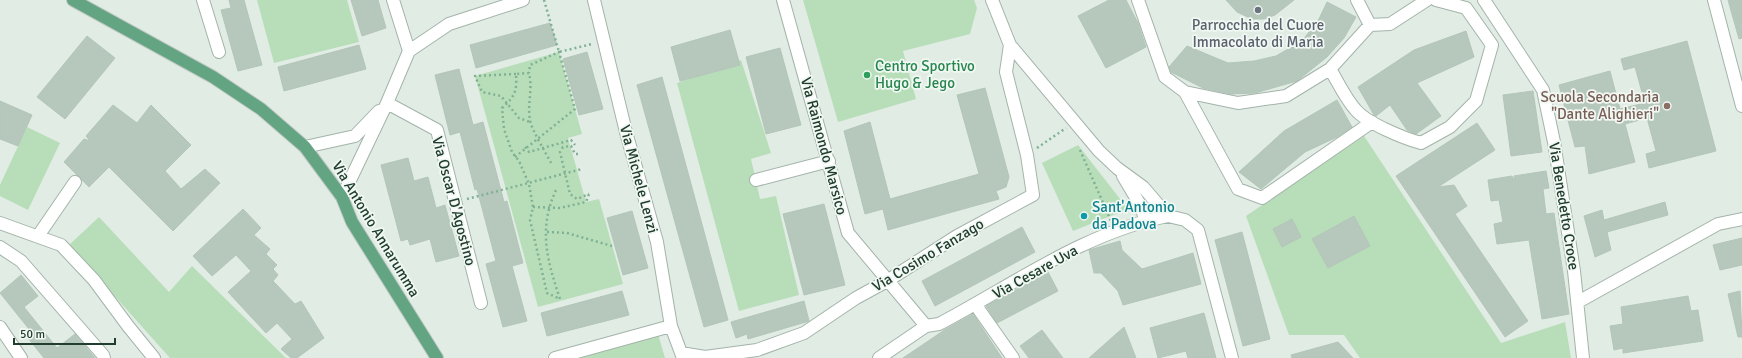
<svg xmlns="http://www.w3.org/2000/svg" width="1742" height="358" viewBox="0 0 1742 358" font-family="Signika,sans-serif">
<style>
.green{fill:#b8deb9}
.building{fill:#b6c7bc;stroke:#b3c6b9}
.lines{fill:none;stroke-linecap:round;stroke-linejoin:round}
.minor-casing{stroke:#a3b4aa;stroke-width:14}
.major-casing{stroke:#c1c9c4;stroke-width:14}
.path{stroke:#80b194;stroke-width:2.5;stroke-dasharray:2 3;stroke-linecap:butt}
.minor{stroke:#fff;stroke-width:12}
.major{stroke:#63a482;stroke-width:12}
.worship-dot{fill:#6b7280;stroke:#f1f8f3;stroke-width:1.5}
.leisure-dot{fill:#2e9e5b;stroke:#f1f8f3;stroke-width:1.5}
.education-dot{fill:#8d6e63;stroke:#f1f8f3;stroke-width:1.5}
.culture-dot{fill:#0f9aa8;stroke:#f1f8f3;stroke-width:1.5}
.labels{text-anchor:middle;stroke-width:3.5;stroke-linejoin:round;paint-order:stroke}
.worship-label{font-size:15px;fill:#5b616d;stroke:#f1f8f3}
.leisure-label{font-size:15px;fill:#27864d;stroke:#f1f8f3;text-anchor:start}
.education-label{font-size:15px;fill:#785e54;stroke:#f1f8f3;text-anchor:end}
.street-label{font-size:15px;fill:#203d2e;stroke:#f1f8f3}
.culture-label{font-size:15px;fill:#0d838f;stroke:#f1f8f3;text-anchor:start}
</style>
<rect width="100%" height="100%" fill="#e1ece4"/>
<path class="green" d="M257,0H347L359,42L274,63Z
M803,0H974L977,8L970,34L903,51L916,99L838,122Z
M559,52L582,134L568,138L570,145L586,202L599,199L623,284L538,307L475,76Z
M741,60L771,153L751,159L760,199L776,196L799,295L739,311L677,83Z
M27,127L60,143L28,210L0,196V185Z
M1364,136L1501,343L1565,322L1571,358H1360L1344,335H1289L1246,216Z
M1078,145L1128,209L1073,231L1042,163Z
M99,217L169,292L192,266L286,358H170L69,245Z
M658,334L665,358H581Z"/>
<path class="building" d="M229,0H244L262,65L238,71L221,10L231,8Z
M351,0H378L386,28L362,36Z
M1109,0H1126L1138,23L1146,47L1106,68L1078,16Z
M1226,0H1294L1275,15L1264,19H1252L1237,12Z
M1728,0H1742V38L1739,39Z
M1327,2L1356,17L1344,38L1327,57L1297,81L1255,93L1231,94L1203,88L1171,72L1169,67L1187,46L1228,63L1254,61L1276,56L1302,41L1319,19Z
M550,23L557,45L476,68L470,45Z
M730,30L740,65L680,81L671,47Z
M1466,31L1474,57L1417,83L1441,116L1416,134L1407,130L1390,105L1376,116L1374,115L1358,87L1414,50Z
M87,36L115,58L65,119L37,97Z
M1687,41L1716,151L1649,168L1646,154L1656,151L1647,118L1625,124L1635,162L1589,174L1585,146L1575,147L1559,85L1610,71L1620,109L1645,103L1635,67L1624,70L1621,59Z
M359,45L366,69L284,91L278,67Z
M780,48L801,125L766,134L746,57Z
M587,52L603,109L579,115L563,59Z
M459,69L473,125L483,122L504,202L507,201L523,263L512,266L527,321L503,327L486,264L496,261L477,189L475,190L460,132L450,135L435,75Z
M662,77L728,320L704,327L637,85Z
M985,88L1009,177L1006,187L996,191L999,199L888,230L883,209L865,214L844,131L870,122L890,199L979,174L957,95Z
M1533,91L1542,152L1511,156L1503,95Z
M1337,100L1352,127L1337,137L1305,152L1261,189L1239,172L1284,131Z
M0,101L32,115L18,146L0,139Z
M113,105L137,123L151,105L191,145L165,171L181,189L205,169L220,183L173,231L109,167L89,187L64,162L84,139L90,141L86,136Z
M1477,123L1495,150L1438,187L1454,185L1467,206L1455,214L1528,321L1505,337L1396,176Z
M408,158L414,181L428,177L436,208L445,205L459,256L436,262L430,239L410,245L408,239L401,241L381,165Z
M1546,171L1549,188L1543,189L1546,214L1554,213L1569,314L1542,319L1529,240L1497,244L1494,224L1503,222L1499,200L1491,201L1488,180L1512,176L1515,181L1514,176Z
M1665,202L1668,215L1607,232L1611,250L1595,257L1584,216L1602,210L1604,220Z
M824,204L845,285L804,295L783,214Z
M243,209L261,228L254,235L270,249L266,254L277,265L273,269L278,275L273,281L295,304L301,301L324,338L297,358H291L281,349L292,339L277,323L266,333L228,292L251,271L236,255L212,276L193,256Z
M632,211L648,268L623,275L607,218Z
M1354,216L1370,246L1328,268L1312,239Z
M1292,219L1301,237L1282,247L1273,229Z
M1022,227L1035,252L935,306L922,281Z
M1242,232L1270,339L1243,346L1215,240Z
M1742,238V265L1720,270L1713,245Z
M1120,241L1122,250L1142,269L1193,253L1201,284L1123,305L1118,291L1101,273H1094L1089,250Z
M1048,272L1058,291L997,323L986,306Z
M21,275L38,296L24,307L57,348L75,334L95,358H44L24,333L29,329L0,293Z
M622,291L629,315L547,336L541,313Z
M1740,291L1742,337H1738L1728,294Z
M1688,296L1691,311L1698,310L1703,341L1623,353V348L1614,350L1610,326L1623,324L1621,307Z
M804,301L809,321L806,322L748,339L747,334L736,338L731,322Z
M1204,313L1216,358H1188L1186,351L1158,358L1150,328Z
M973,314L1002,358H903L946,329Z
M1124,327L1136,358H1089Z
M1042,330L1063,358H1029L1020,346Z
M1338,342L1353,358H1292L1291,355Z"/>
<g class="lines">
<defs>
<path id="minor" d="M203,0L219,52
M393,0L409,51
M594,0L626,132L657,242L671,326L683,358
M783,0L848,233L926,326L939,324C1013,285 1085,232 1168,216
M992,0L1010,45L1099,151L1117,168L1143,187L1168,216L1185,220L1198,230L1232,358
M1138,0L1165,77L1185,92L1238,103L1286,96L1330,69L1370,25L1357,0
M1484,0L1543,90L1554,142L1574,271L1583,358
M1714,0L1742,106
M1370,25L1390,24L1427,0
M1330,69C1338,82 1345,98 1355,109C1366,123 1403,138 1421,143L1450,127L1476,101L1492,45L1466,8L1436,0
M1185,92L1238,189L1262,198L1372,122
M387,103L437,130L481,303
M305,147L355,136L379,111
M1123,176L1142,208L1145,221
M756,180L829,161
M342,197L387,103L409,51L449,24L523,0
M0,223L61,245L94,280L128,326L154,358
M38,236L75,182
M0,247L21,261L103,355L104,358
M1578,302L1718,224L1742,219
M975,304L1013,358
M0,327L21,358
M681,353L705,357L757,350L804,333L856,298L887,281L957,236L1033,195L1027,155L1006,72L1010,45
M555,358L671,326
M879,358L926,326"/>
<path id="major" d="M73,0L213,77L261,109L305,147L342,197L352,222L437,358"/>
</defs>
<use href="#minor" class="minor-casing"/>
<use href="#major" class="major-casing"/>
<path class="path" d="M544,0L559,52L592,44
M516,74L475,76L482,92L501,96L519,118L530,122
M525,147L529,152L571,140L575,145
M1037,148L1066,128
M1080,150L1111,221
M578,154H575L571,146L563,147L560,152L570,194L577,199L589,194
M515,157L575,109L559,52L530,65L529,73
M551,163C546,153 531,129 530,120C527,103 533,91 529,73L516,74C517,92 515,96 502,108L504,129L512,152L519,161L529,184L533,207L530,220L547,293L560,299C547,260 538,229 556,190
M467,199L582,169
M533,207L560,208L586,202L589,194
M547,232L567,233L612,246"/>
<use href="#minor" class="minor"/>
<use href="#major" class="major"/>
</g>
<circle class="worship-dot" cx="1258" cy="10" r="4"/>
<circle class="leisure-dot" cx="867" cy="75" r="4"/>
<circle class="education-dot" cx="1667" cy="106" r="4"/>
<circle class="culture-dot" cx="1084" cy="216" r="4"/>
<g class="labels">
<g class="worship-label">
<text x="1258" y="30">Parrocchia del Cuore<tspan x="1258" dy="17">Immacolato di Maria</tspan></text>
</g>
<g class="leisure-label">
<text x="875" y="71">Centro Sportivo<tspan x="875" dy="17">Hugo &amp; Jego</tspan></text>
</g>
<g class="education-label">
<text x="1659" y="102">Scuola Secondaria<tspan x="1659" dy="17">"Dante Alighieri"</tspan></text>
</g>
<g class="street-label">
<text transform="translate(824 146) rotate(75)" y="5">Via Raimondo Marsico</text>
<text transform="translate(639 179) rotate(75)" y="5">Via Michele Lenzi</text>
<text transform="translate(454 201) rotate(75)" y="5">Via Oscar D'Agostino</text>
<text transform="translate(1564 206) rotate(81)" y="5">Via Benedetto Croce</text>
<text transform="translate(376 229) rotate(59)" y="5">Via Antonio Annarumma</text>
<text transform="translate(928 255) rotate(-31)" y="5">Via Cosimo Fanzago</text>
<text transform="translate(1035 272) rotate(-29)" y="5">Via Cesare Uva</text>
</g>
<g class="culture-label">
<text x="1092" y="212">Sant'Antonio<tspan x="1092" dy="17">da Padova</tspan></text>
</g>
</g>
<path d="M14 338v6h101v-6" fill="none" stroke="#203d2e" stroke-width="2"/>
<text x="20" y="338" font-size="12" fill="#203d2e" stroke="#f1f8f3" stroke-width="3" paint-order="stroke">50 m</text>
</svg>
